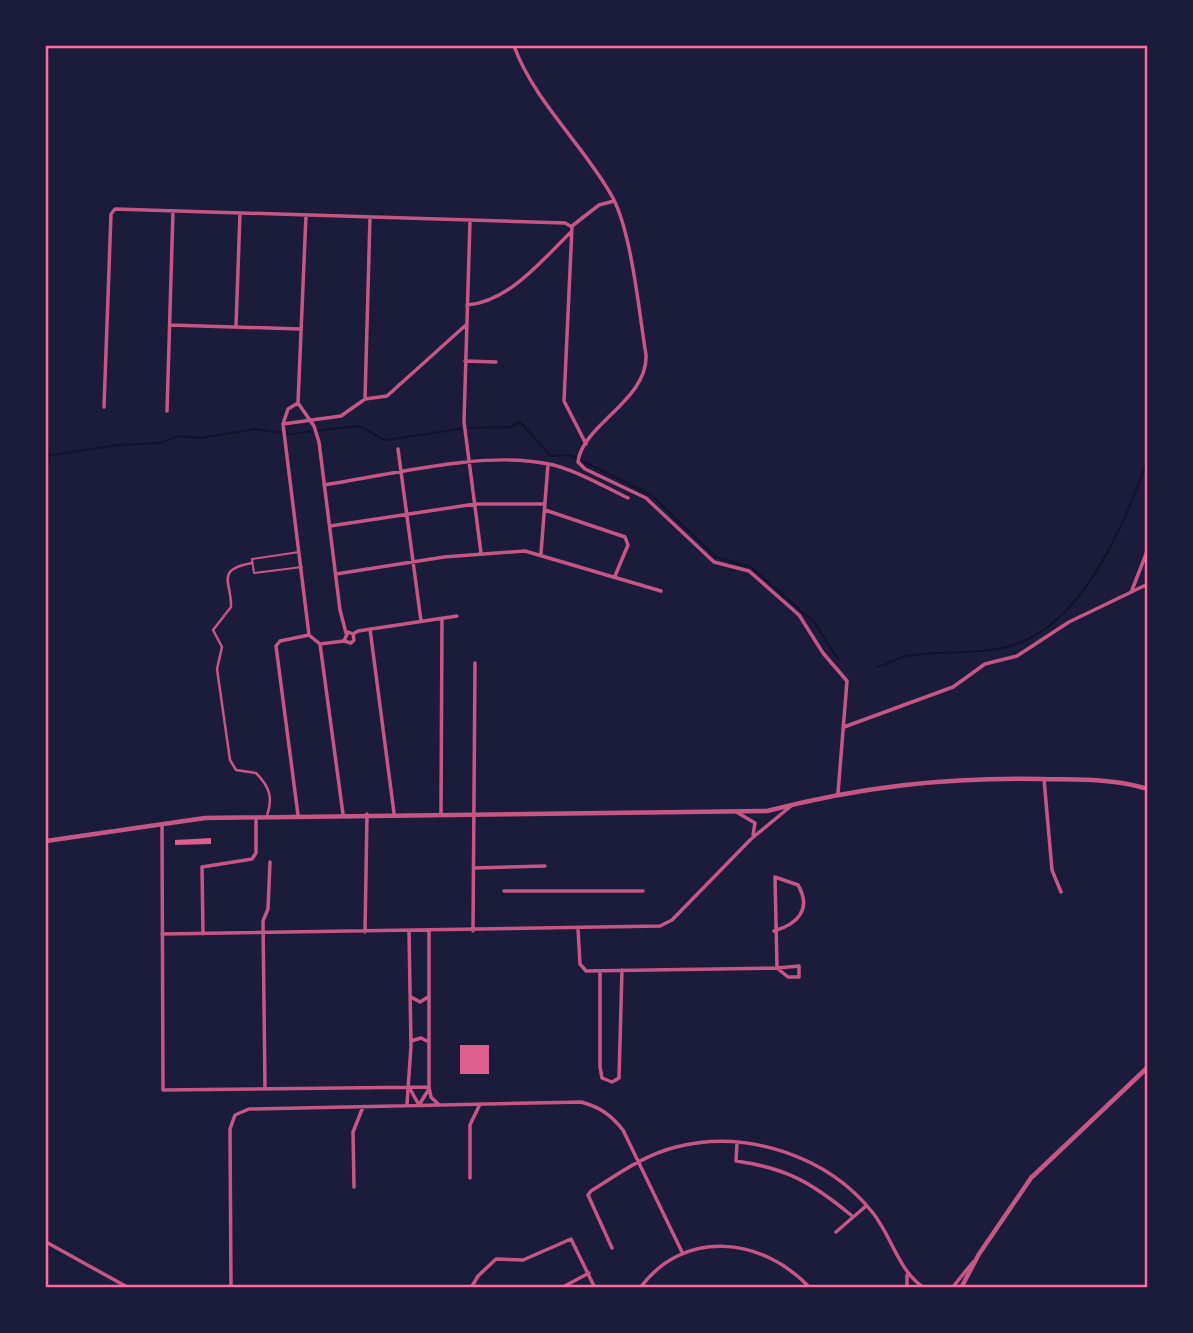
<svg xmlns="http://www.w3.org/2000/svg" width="1193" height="1333" viewBox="0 0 1193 1333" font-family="'PT Sans Narrow',sans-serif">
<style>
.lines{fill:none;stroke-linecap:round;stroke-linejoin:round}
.stream{stroke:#12122b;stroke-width:2}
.building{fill:#dd5f8e}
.service{stroke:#c65784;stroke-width:2}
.pedestrian{stroke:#c65784;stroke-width:2.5}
.minor{stroke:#c65784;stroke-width:3.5}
.tertiary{stroke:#c65784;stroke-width:4.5}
.neatline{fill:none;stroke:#ff6b9d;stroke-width:2.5}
</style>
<rect width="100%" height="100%" fill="#1b1b3a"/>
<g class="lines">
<path class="stream" d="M469,428L510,427L520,422L551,456L571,455L651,495L716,557L751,567L815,623L838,659
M46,456L118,445L160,443L179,436L201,438L255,429L290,434L357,426C368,428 374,436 385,440L460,429
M877,667C887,665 896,658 907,656C943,649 983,657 1019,643C1086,618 1126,521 1148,458"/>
</g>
<path class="building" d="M211,838V844L175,845V840Z
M460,1045H489V1074H460Z"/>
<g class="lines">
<path class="service" d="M299,552L252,559L254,573L302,567"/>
<path class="pedestrian" d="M252,563C214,570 232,582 231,607L213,630L222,647L217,669L230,760L236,770L256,773C270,787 273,798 267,816"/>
<path class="minor" d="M514,46C535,103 584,145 613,198C632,235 639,312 646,355C648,400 582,425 578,462L585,469L646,498L714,562L749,571L799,615L823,653L847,681L838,793
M470,221L464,422L481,553
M572,226L599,205L614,201
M572,227L564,401L586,444
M467,305C509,302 543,259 571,232
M170,325L301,329
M236,326L240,213
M465,361L496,362
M365,399L370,217
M298,403L288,409L283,424L309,635
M298,403L314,426L319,442L340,610L346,633
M298,403L306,215
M104,407L111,214L115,209L565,223L572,227
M167,411L173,211
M283,424L341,416L365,399L387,396L467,324
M398,449L421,621
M324,485C390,475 484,450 549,464C576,470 603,486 628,498
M545,510L625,537L628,545L615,576
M330,526L475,504H545
M541,553L548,464
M336,574L444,557L525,551L661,591
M1132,590L1148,549
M370,629L394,813
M309,635L320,644
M344,641L348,632L353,634L358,631L457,616
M320,644L343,814
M320,644L344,641L351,643L354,640L353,634
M844,727L953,687L985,664L1017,656L1069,622L1148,584
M1044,779L1052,870L1061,892
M441,813L442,618
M738,813L755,823L753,835
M298,815L276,646L280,641L309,635
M162,824L163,1090L429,1087
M474,868L545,866
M504,891H643
M578,929L580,964L586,971L777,968L799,966V977H788L777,968L775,877L798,885C812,909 798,924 774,931
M429,931V1087L431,1097L439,1105
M473,931L475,663
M365,932L367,814
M162,934L660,926L672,920L751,839L791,806
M203,934L202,867L252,859L256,853V817
M600,971V1067L602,1078L612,1082L619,1078L622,970
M411,997L420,1002L428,997
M411,1041L421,1038L427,1041
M265,1089L263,921L268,909L270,862
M410,1089L419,1105
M407,1104L411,1046L409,932
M419,1105L429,1089
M737,1143L736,1161C787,1168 812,1183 851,1215
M470,1178V1125L480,1104
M354,1187L353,1132L363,1107
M836,1232L866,1206
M46,1242L129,1288
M612,1248L588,1195L591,1191C618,1174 644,1155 676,1147C747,1129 828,1156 873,1213C892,1237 898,1270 924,1288
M231,1288L230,1129L235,1115L249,1109L581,1102C600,1107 611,1115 623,1130L682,1252
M471,1288L478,1276L496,1259L523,1260L571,1239L595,1288
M561,1288L589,1273
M640,1288C684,1228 763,1237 810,1288
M907,1288V1275
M952,1288L973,1262"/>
<path class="tertiary" d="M46,841L205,818L767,811C860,787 945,777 1042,779C1078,780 1112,778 1148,789
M961,1288L979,1254L1031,1178L1148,1067"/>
</g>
<rect width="1193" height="1333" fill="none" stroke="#1b1b3a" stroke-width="94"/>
<rect x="47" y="47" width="1099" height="1239" class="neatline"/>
</svg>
